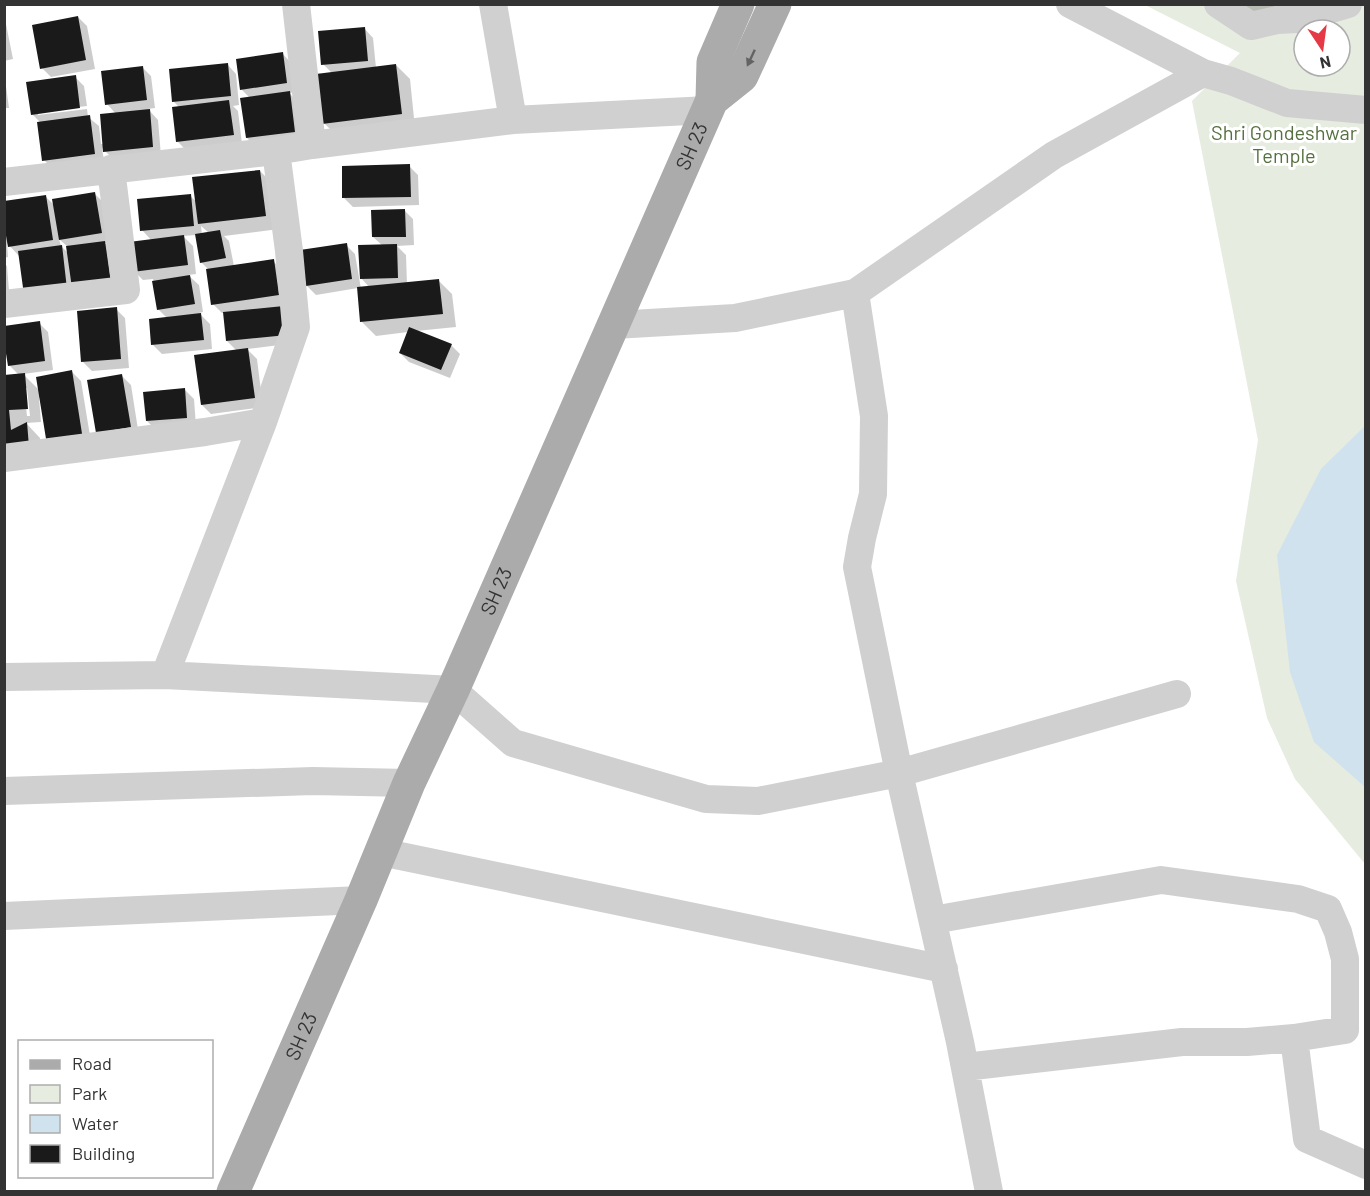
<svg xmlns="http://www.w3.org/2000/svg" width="1370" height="1196" viewBox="0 0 1370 1196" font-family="Barlow,sans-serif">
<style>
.green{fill:#e6ecdf;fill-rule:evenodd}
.water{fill:#cfe2ee}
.shadow{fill:#0003;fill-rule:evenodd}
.building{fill:#1a1a1a}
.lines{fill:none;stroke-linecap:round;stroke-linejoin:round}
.minor{stroke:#d0d0d0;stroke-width:28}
.major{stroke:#ababab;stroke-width:33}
.oneway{fill:#636363}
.labels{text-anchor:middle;stroke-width:6;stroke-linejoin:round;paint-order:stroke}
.park-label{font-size:20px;fill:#56703f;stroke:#fff}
.street-label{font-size:20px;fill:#333;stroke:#fff}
</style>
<rect width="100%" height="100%" fill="#fff"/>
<path class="green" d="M1145,5H1365V864L1295,779L1267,718L1236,581L1258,440L1192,101L1240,53ZM1304,30H1340V66H1304Z"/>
<path class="water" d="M1365,426V787L1314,742L1290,672L1277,555L1321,469Z"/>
<path class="shadow" d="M1220,4H1277L1259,31Z
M4,14L13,59L4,61Z
M78,17L87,26L95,69L51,77L42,68Z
M364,28L373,38L376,68L396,65L410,79L415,128L338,137L324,123L332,73L323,64Z
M282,53L291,63L295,92L289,93L298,102L303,140L256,147L247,138L250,98L242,90Z
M227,64L236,74L239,105L233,106L238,111L242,144L186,150L177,141L180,108L173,101Z
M142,67L151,76L155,108L148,109L158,120L161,156L114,160L102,148L104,162L53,169L44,160L41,123L32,114L75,77L84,86L87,106L38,112V115L87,109L88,117L99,126L101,144H104L116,114L107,104Z
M4,72L9,108H4Z
M409,166L418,175L419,205L353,207L344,198Z
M260,171L274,185L279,229L224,236L229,241L234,266L273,261L282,270L295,343L247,349L257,359L263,407L211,414L202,405L237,351L227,341L224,313H222L213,304L208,269L201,262L196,235L183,236L193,246L196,274L188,275L199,285L203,312L199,313L210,324L212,349L162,354L153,345L167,318L158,309L153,279L143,280L134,271L152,241L142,230L190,196L197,202ZM201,226L209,233L202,235Z
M95,194L104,203L110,242L105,243L114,252L119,291L34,303L19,256L7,243L8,257L4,258V222L45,196L55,206ZM59,239L68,247L69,254L61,246Z
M404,210L413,219L414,245L397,246L406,255L407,284L438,280L452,294L456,327L416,331L451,345L460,354L450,378L409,362L400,353L408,332L376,336L362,322L358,288L316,295L307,286L346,245L355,254L361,289L370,288L360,277H361L383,246L373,237Z
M4,264L7,266L10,303L4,304Z
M116,309L125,318L129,368L92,371L83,362Z
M39,323L48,332L53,370L23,374L40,391L72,372L81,381L92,448L41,397L39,398L41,422L26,423L40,438L42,460L4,463V362L5,376L19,375L9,365ZM24,388H27L30,416H27Z
M122,376L131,385L139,436L106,442Z
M185,390L194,399L196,426L156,430L147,421Z"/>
<path class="building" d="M78,16L86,60L40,69L32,25Z
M365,27L368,61L321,65L318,31Z
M283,52L287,83L240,90L236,59Z
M228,63L231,96L172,102L169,69Z
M396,64L402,114L322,124L316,74Z
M143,66L147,100L105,105L101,71Z
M76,75L80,108L31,115L26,82Z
M290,91L295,132L246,138L240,98Z
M229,100L234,135L176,142L172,107Z
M150,109L153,147L103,152L100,114Z
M90,115L95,154L42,161L37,122Z
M410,164L411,197L342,198V166Z
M260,170L266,216L198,224L192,177Z
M95,192L102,233L59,240L52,199Z
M191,194L194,226L140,231L137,199Z
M46,195L53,240L8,247L4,224V201Z
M405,209L406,237H372L371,210Z
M220,230L226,258L200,263L195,234Z
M184,235L188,265L132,272L129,242Z
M105,241L111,283L72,288L66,246Z
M347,243L352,279L306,286L300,250Z
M397,244L398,278L360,279L358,245Z
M62,245L67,289L24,295L18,251Z
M274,259L279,295L211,305L206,269Z
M190,275L195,304L157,310L152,281Z
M439,279L443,314L360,322L357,287Z
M284,306L287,335L226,341L223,312Z
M117,307L121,359L81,362L77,311Z
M201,313L204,340L151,345L149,319Z
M40,321L45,361L8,366L4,341V326Z
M409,327L452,344L441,370L399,353Z
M248,348L255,398L201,405L194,355Z
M72,370L83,440L47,445L36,377Z
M25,373L28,409L9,410L11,430L27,422L29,447L4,449V375Z
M122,374L131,427L96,433L87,380Z
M185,388L187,418L146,421L143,392Z"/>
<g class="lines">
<path class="minor" d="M296,4L312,145
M493,4L513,120
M1070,4L1203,73L1231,81L1287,103L1366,110
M1218,4L1251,26L1277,20L1297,19L1348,4
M4,182L276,151L312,145L513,120L708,110
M855,293L874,416L873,494L862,538L857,567L899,773L960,1042L989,1192
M4,304L126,290L111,169
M614,325L735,318L855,293L1054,155L1203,73
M4,458L205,432L263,422
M165,675L453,690L513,743L706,799L758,801L899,773L1177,694
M4,677L165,675L263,422L296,327L289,251L276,151
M4,791L313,781L409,783
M381,852L944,969
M4,916L361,900
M933,920L1161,880L1298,899L1328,909L1338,932L1345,959V1030L1294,1038
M965,1067L1182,1042H1247L1294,1038L1307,1139L1366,1165"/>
<g class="major">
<path d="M712,100L713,62L738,4"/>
<path id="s1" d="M233,1192L361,900L409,783L453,690L712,100L742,76L775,4"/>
</g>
</g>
<defs><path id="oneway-solid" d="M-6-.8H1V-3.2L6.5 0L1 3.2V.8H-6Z" transform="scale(1.5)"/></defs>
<use class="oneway" href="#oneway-solid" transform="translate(751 58) rotate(115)"/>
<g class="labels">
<g class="park-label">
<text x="1284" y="140">Shri Gondeshwar<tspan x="1284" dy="23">Temple</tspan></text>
</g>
<g class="street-label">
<text dy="7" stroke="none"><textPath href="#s1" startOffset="1142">SH 23</textPath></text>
<text dy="7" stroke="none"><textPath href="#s1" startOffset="656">SH 23</textPath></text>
<text dy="7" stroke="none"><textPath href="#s1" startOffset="170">SH 23</textPath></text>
</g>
</g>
<rect width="1370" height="1196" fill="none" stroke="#333333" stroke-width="12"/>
<rect x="18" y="1040" width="195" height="138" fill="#ffffff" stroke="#adadad" stroke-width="1.5"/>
<rect x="30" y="1060" width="30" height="9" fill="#ababab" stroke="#adadad" stroke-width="1.5"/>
<text x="72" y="1070" font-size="18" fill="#333333">Road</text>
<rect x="30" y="1085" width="30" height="18" fill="#e6ecdf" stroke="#adadad" stroke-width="1.5"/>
<text x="72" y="1100" font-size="18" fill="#333333">Park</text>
<rect x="30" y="1115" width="30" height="18" fill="#cfe2ee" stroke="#adadad" stroke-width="1.5"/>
<text x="72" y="1130" font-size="18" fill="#333333">Water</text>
<rect x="30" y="1145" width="30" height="18" fill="#1a1a1a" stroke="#adadad" stroke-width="1.5"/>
<text x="72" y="1160" font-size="18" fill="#333333">Building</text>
<g transform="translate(1322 48) rotate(167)"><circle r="28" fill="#ffffff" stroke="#adadad" stroke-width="1.5"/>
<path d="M0-4.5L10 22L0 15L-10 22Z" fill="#e63946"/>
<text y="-9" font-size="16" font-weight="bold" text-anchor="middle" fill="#333333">N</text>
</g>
</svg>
